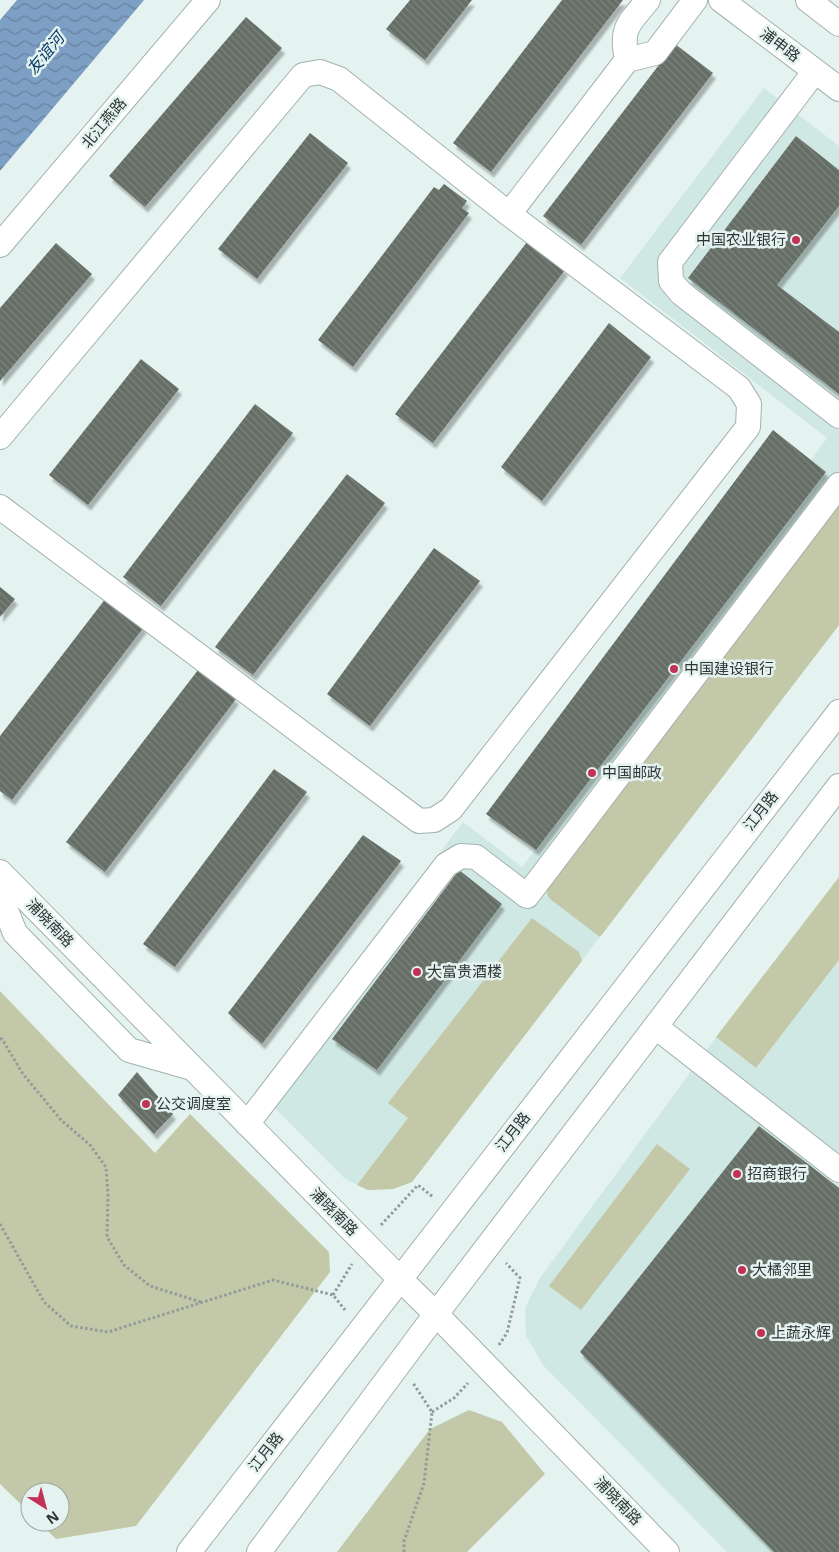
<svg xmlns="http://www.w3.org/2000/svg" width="839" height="1552" viewBox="0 0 839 1552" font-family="'Open Sans','Noto Sans SC',sans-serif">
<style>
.built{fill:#d0e8e3}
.green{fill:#c3c8a8}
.water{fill:url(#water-waves)}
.building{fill:url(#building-back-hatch);filter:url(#shadow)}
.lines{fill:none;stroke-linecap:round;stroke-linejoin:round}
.minor-casing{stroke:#a3b1ae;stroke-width:26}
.path{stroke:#919c9a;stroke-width:3;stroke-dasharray:2.5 2.5;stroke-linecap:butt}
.minor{stroke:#fff;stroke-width:24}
.poi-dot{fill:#c23255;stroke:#e4f3f0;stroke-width:2}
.labels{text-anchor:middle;stroke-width:5;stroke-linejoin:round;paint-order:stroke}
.street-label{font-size:15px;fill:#2f3534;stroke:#e4f3f0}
.poi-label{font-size:15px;fill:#2f3534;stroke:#e4f3f0;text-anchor:start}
.water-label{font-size:16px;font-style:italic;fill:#063b69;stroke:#e4f3f0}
</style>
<defs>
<pattern id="water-waves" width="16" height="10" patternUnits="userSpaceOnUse" patternTransform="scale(1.25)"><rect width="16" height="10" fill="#7e9fc4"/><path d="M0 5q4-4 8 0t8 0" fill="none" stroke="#6882a0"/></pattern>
<pattern id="building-back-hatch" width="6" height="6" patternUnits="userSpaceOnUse" patternTransform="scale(1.25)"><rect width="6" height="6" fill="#656e66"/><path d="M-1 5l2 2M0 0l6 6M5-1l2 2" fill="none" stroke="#7c837d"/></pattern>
<filter id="shadow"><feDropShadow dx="3" dy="5.5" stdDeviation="1" flood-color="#0004"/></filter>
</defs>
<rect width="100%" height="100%" fill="#e4f3f0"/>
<path class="built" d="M764,88L839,146V625L412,1182L393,1189L368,1190L345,1179L258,1091L463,822L522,867L826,472L811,460L827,438L620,278Z
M839,960V1552H727L543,1365L526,1336L525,1308L540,1278L716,1037L756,1068Z"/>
<path class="green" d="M839,505V625L600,937L550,899L547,894L548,884Z
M839,877V960L756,1068L716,1037Z
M532,918L579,952L582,961L412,1182L393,1189L368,1190L357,1185L408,1118L388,1103Z
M0,991L155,1153L190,1114L329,1252L330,1272L136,1526L56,1539L39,1522H60V1492H30V1513L0,1484Z
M657,1144L690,1169L581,1310L549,1286Z
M469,1410L502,1422L545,1474L467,1552H337L430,1429Z"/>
<path class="water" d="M17,0H144L0,171V20Z"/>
<path class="building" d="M410,0H472L425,60L386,29Z
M562,0H623L491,172L453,143Z
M246,17L282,48L145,207L109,176Z
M675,44L713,73L581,245L543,216Z
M310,133L348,163L257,279L218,249Z
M796,136L839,170V206L777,285L839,332V394L688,278Z
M444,184L467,201L462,208L469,213L353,367L318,340L434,187L439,190Z
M527,242L565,270L433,443L395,414Z
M56,243L92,274L0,381V308Z
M609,323L651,357L542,501L501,467Z
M141,359L179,389L88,505L49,475Z
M255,404L293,433L161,606L123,577Z
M773,430L826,472L536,850L486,814Z
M347,474L385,503L253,675L215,647Z
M434,548L480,581L370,726L327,694Z
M0,587L15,599L0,617Z
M106,598L144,627L12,800L0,791V736Z
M198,670L236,699L105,872L66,842Z
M274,769L307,792L175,967L143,944Z
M363,835L401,861L262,1044L228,1013Z
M459,870L502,904L377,1070L332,1039Z
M137,1072L173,1114L154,1134L118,1095Z
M759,1126L839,1188V1552H774L580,1352Z"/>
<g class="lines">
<defs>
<path id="minor" d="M721,0L839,89
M808,0L839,24
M627,60C620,27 629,24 648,0
M815,71L670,262L671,281L681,293L839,416
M509,214L627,60L655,53L695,0
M0,245L208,0
M0,437L303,75L320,72L339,79L509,214L739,388L749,404L748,427L451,809L434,820L419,821L0,507
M0,872L400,1279L436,1314L667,1552
M0,895L15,933L129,1050L192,1068
M656,1027L839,1170
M247,1124L446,865L461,856L476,857L527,896L839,485
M189,1552L839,712
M259,1552L436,1314L839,786"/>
</defs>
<use href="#minor" class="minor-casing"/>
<path class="path" d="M0,1039H2L23,1074L61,1120L90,1145L106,1167L108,1195L107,1237L124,1265L150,1286L201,1302
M0,1224L44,1302L71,1326L108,1332L273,1280L333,1295L345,1310
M381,1225L418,1185L433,1197
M333,1295L352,1264
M499,1345L507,1333L520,1278L506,1263
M432,1412L454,1398L468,1383
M404,1552V1541L424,1483L432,1412L413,1383"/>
<use href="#minor" class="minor"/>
</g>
<g class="poi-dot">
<circle cx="796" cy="240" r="5"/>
<circle cx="674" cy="669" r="5"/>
<circle cx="592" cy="773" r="5"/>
<circle cx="417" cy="972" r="5"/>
<circle cx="146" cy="1104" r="5"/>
<circle cx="737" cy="1174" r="5"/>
<circle cx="742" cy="1270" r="5"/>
<circle cx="761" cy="1333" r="5"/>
</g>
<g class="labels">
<g class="street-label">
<text transform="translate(780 45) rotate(37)" y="5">浦申路</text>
<text transform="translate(104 123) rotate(-50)" y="5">北江燕路</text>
<text transform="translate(761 811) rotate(-52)" y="5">江月路</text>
<text transform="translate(50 923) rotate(46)" y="5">浦晓南路</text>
<text transform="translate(513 1132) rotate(-52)" y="5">江月路</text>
<text transform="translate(334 1212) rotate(45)" y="5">浦晓南路</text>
<text transform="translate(266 1452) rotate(-52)" y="5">江月路</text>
<text transform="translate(618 1501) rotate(46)" y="5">浦晓南路</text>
</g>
<g class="poi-label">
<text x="786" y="245" text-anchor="end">中国农业银行</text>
<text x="684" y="674">中国建设银行</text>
<text x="602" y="778">中国邮政</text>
<text x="427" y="977">大富贵酒楼</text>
<text x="156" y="1109">公交调度室</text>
<text x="747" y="1179">招商银行</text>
<text x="752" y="1275">大橘邻里</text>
<text x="771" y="1338">上蔬永辉</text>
</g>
<g class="water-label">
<text transform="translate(45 53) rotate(-50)" y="6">友谊河</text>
</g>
</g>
<g transform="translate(45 1507) rotate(144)"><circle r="24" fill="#e4f3f0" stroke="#9ca7a5"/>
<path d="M0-4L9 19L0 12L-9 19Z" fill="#c23255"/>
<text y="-8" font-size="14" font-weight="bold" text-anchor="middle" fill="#2f3534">N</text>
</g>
</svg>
